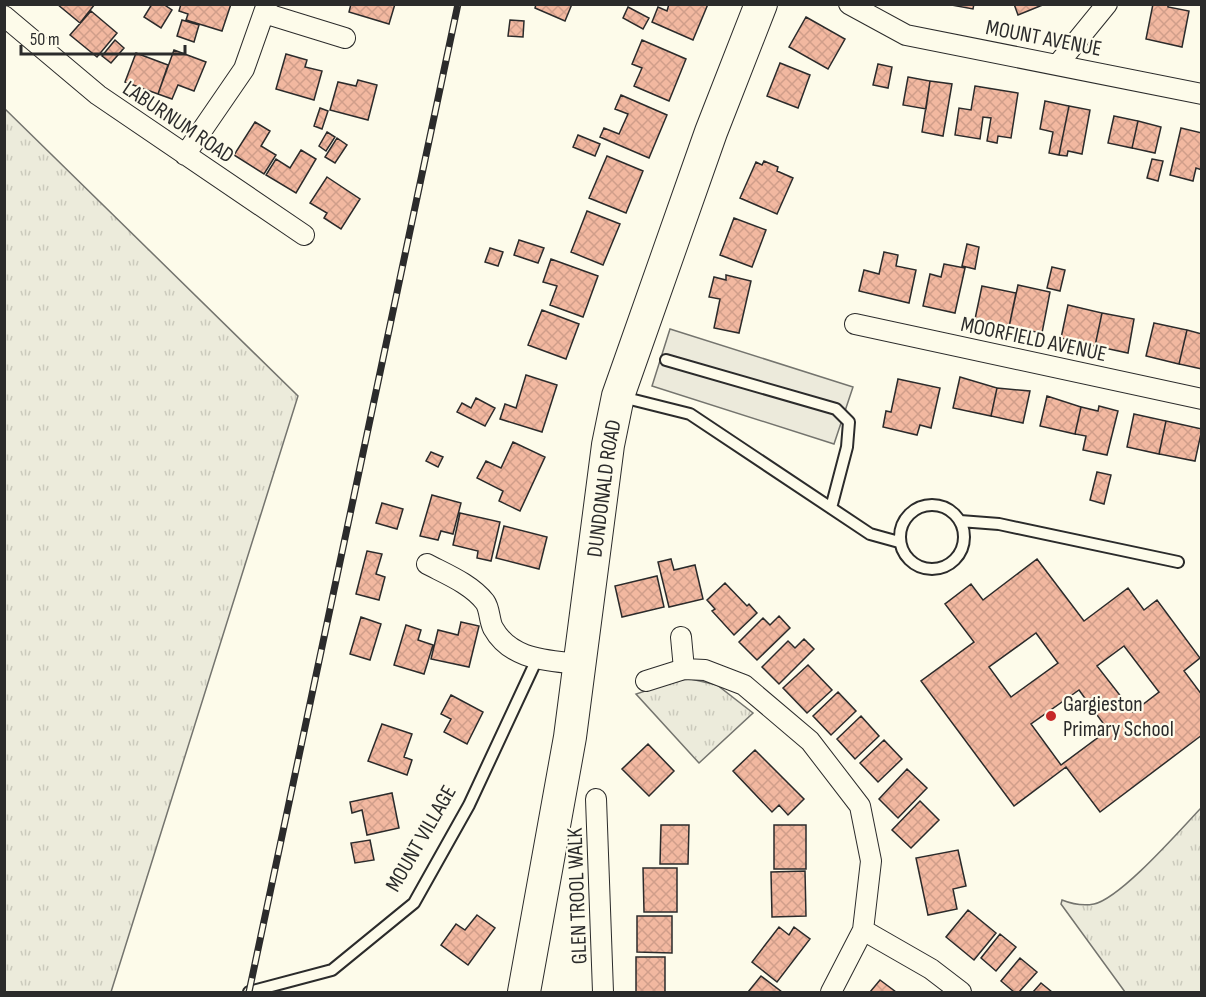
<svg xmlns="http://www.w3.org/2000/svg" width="1206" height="997" viewBox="0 0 1206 997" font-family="'Sofia Sans Condensed',sans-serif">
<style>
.grass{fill:url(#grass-tufts);stroke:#74746e;stroke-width:1.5}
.parking{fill:#eceadb;stroke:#74746e;stroke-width:1.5}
.building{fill:url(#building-cross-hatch);stroke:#2b2b2b;stroke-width:1.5;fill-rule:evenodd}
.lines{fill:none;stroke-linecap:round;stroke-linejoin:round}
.lane-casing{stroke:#2b2b2b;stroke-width:14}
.street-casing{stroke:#2b2b2b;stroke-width:22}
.primary-casing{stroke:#2b2b2b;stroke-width:34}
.lane{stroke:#fdfbea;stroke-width:10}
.street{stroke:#fdfbea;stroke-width:20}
.primary{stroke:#fdfbea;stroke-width:32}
.rail-casing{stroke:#2b2b2b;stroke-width:7}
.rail{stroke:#fdfbea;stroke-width:4.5;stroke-dasharray:14;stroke-linecap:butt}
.poi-dot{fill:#c62828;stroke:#fdfbea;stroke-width:2}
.labels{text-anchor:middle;stroke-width:4.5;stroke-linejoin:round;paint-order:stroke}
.street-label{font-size:22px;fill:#2b2b2b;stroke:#fdfbea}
.poi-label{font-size:22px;fill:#2b2b2b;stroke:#fdfbea;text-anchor:start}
</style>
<defs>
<pattern id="grass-tufts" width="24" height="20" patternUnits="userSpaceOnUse" patternTransform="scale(1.5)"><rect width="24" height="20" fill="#ecebdb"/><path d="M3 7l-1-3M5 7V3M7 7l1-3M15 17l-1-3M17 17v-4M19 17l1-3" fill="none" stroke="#cbcabc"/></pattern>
<pattern id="building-cross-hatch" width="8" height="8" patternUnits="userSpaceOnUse" patternTransform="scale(1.5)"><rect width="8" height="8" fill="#f2b8a0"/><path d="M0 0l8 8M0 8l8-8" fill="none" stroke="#d09e8a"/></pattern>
</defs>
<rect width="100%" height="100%" fill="#fdfbea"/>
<path class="grass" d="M4,108L298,396L111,992H5Z
M691,679L717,685L753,713L699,763L636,694L678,680Z
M1201,808V992H1125L1061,904L1062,900C1072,904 1084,906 1094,904C1121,898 1180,830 1201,808Z"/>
<path class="parking" d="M670,329L853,387L834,444L652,386Z"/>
<path class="building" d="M57,4H95L80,23Z
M152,4H163L172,10L161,28L144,17Z
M181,4H231L222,31L186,20L188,14L179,11Z
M351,4H395L389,24L349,12Z
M536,4H572L565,21L535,8Z
M669,4H708L693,40L652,22L658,7L667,11Z
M946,4H974L973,9Z
M1014,4H1045L1018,15Z
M1153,4H1168V7L1189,11L1182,47L1146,39Z
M628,7L649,18L643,29L623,18Z
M91,11L117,33L97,57L70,35Z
M806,17L845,39L828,69L789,47Z
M182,20L199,25L194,42L177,36Z
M510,20L524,21L523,37L508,36Z
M115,40L124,48L111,63L102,56Z
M642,40L686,59L669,101L634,86L642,68L632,64Z
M174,50L206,62L194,91L178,85L172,99L158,94Z
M136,53L168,65L158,94L125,82Z
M286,54L307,60L305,67L322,71L314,100L276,89Z
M780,63L810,75L798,108L767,96Z
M878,64L892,67L888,88L873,85Z
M908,77L930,81L926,109L903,105Z
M358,80L377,85L368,120L330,110L338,82L356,86Z
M930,81L952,84L943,136L922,132Z
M975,86L1018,93L1011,138L998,136L997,143L987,141L991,118L983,117L980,139L955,135L959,108L971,110Z
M621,95L667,115L649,158L600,137L604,128L619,134L628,114L615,109Z
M1045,101L1069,106L1059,155L1049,153L1053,132L1040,129Z
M1069,106L1090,110L1082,154L1068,151L1067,156L1059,155Z
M320,108L328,111L322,129L314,126Z
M1114,116L1138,121L1132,148L1108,143Z
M1138,121L1161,127L1155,153L1132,148Z
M255,122L270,131L261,146L276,155L264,174L234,155Z
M1181,128L1202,133V170L1196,168L1193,181L1170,175Z
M327,132L335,137L326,151L319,146Z
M578,135L600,144L595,156L573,147Z
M337,138L347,145L335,163L325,157Z
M301,150L316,159L296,193L266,175L276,159L290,168Z
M607,156L643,171L626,213L589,198Z
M1152,159L1163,161L1158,181L1147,178Z
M764,161L778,167L777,171L793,178L777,214L740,198L756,162L762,165Z
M327,177L360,199L341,229L324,218L327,213L310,203Z
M587,211L620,224L603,265L571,252Z
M734,218L766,230L752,267L720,255Z
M519,240L544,248L538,263L514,255Z
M967,244L979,247L975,269L962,266Z
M490,248L503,252L498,266L485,262Z
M884,252L898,255L896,266L916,270L909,303L859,291L864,270L879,274Z
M551,259L598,276L583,317L550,305L557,286L543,282Z
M944,264L965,268L955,313L923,306L930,274L941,277Z
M1052,267L1065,270L1060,291L1047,288Z
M726,275L751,281L739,333L714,328L720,299L709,297L714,277L726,280Z
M1018,285L1050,292L1042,333L1009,327Z
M982,286L1016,293L1009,327L975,319Z
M1068,305L1102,313L1095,346L1061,338Z
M542,310L579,324L566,359L528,345Z
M1102,313L1134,319L1128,353L1095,346Z
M1154,323L1187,330L1179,364L1146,356Z
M1187,330L1202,334V369L1179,364Z
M526,375L557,385L542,432L500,419L505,404L516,408Z
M960,377L997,388L991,416L953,408Z
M898,379L940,388L931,428L920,425L917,435L883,427L886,411L891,412Z
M997,388L1030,391L1023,423L991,416Z
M1047,396L1081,407L1075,434L1040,426Z
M476,398L495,408L485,426L457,412L462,403L471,408Z
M1099,406L1118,411L1107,455L1083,450L1086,436L1075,434L1081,407L1098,411Z
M1134,414L1166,421L1159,454L1127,447Z
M1166,421L1202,429L1195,461L1159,454Z
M513,442L545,457L520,511L499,501L503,491L477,478L486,461L501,468Z
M431,452L443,457L438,467L426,461Z
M1097,472L1111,475L1104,504L1090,500Z
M432,495L461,503L453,534L441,531L438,540L420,536Z
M382,503L403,509L397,529L376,523Z
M460,513L500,522L491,561L477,558L478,551L453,545Z
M504,526L547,537L539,569L496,558Z
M367,551L382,554L376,574L385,577L379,600L356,594Z
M671,559L674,570L695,565L703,599L669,607L658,562Z
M1037,559L1084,621L1128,588L1144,610L1157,600L1200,658L1184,671L1202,695V735L1100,812L1066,767L1014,806L921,681L974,642L945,604L971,584L983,600ZM1036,633L1058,663L1011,697L989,667ZM1124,646L1159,692L1133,712L1097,666ZM1079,690L1108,730L1061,765L1031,724Z
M657,576L664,607L622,617L615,586Z
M725,583L747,606L749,604L757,613L734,635L712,611L715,609L707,600Z
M779,616L790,628L757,660L739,642L763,618L770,625Z
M361,617L381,624L370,660L350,654Z
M461,622L479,626L469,667L431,659L438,630L458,635Z
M406,625L421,630L418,640L433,645L424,674L394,665Z
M804,639L814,649L779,684L762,667L788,641L795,648Z
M808,665L832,690L807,713L783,688Z
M838,692L856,711L831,735L813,716Z
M451,695L483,712L467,744L444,732L451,719L441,714Z
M861,716L879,736L855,759L837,739Z
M382,724L412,734L404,757L412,760L407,775L368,761Z
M884,740L902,759L878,782L860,763Z
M648,744L674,771L649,796L622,769Z
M755,750L804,799L788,815L779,805L772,812L733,771Z
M907,769L927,788L898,818L879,799Z
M392,793L399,828L367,835L362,810L352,813L350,802Z
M920,801L939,820L911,848L892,830Z
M661,825H689L688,864H660Z
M774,825H806V869H774Z
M370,840L374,860L355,863L351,843Z
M958,850L966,886L953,889L957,909L928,915L916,858Z
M643,868H677V912H644Z
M805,871L806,916L772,917L771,872Z
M968,910L996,933L974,960L946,937Z
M477,915L495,928L468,965L441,945L456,924L465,930Z
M637,916H672V953L637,952Z
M779,927L789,935L794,927L810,939L777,982L752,962Z
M1000,934L1016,947L996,971L981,958Z
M636,957H665V992H636Z
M1020,958L1037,972L1019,992H1014L1001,981Z
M761,976L782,992H748Z
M880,980L896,992H870Z
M1041,983L1052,992H1033Z"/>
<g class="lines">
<defs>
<path id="lane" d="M666,360L836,409L849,422L847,447L831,508
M622,397L690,414L870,534L899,542
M900 537a32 32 0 1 1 64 0a32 32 0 1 1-64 0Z
M960,521L999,524L1178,562
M249,992L332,970L414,903L469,805L537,659"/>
<path id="street" d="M849,4L906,35L1202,94
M264,13L345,38
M4,16L98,95L304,235
M1058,64L1107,4
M185,155L244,69L267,4
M855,324L1202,399
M427,564C446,574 471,584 485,602C490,609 489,620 493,628C511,660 546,660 578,664
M681,637L684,669
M646,681L684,669L705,670L744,685L810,741L860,806L871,861L863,930L831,992
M596,799L603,992
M863,930L931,969L961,992"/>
<g id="primary">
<path id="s1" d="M524,992L570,737L608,445L618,396L711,132L761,4"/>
</g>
</defs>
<use href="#lane" class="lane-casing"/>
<use href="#street" class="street-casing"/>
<use href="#primary" class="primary-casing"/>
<use href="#lane" class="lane"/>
<use href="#street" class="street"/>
<use href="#primary" class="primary"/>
<defs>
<path id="rail" d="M249,992L458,4"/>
</defs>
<use href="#rail" class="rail-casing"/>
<use href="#rail" class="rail"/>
</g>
<circle class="poi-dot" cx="1051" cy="716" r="6"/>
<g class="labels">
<g class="street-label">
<text transform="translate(1044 37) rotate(11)" y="8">MOUNT AVENUE</text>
<text transform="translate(179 121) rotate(34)" y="8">LABURNUM ROAD</text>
<text transform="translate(1034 338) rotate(12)" y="8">MOORFIELD AVENUE</text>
<text dy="8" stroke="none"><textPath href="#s1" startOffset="510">DUNDONALD ROAD</textPath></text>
<text transform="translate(420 838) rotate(-60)" y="8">MOUNT VILLAGE</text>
<text transform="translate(576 896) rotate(-92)" y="8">GLEN TROOL WALK</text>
</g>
<g class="poi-label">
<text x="1063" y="711">Gargieston<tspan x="1063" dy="25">Primary School</tspan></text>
</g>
</g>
<rect width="1206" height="997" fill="none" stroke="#2b2b2b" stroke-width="12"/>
<path d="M21 45v9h164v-9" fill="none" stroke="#2b2b2b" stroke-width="3"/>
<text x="30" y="45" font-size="18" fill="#2b2b2b" stroke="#fdfbea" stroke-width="4.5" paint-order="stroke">50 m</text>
</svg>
